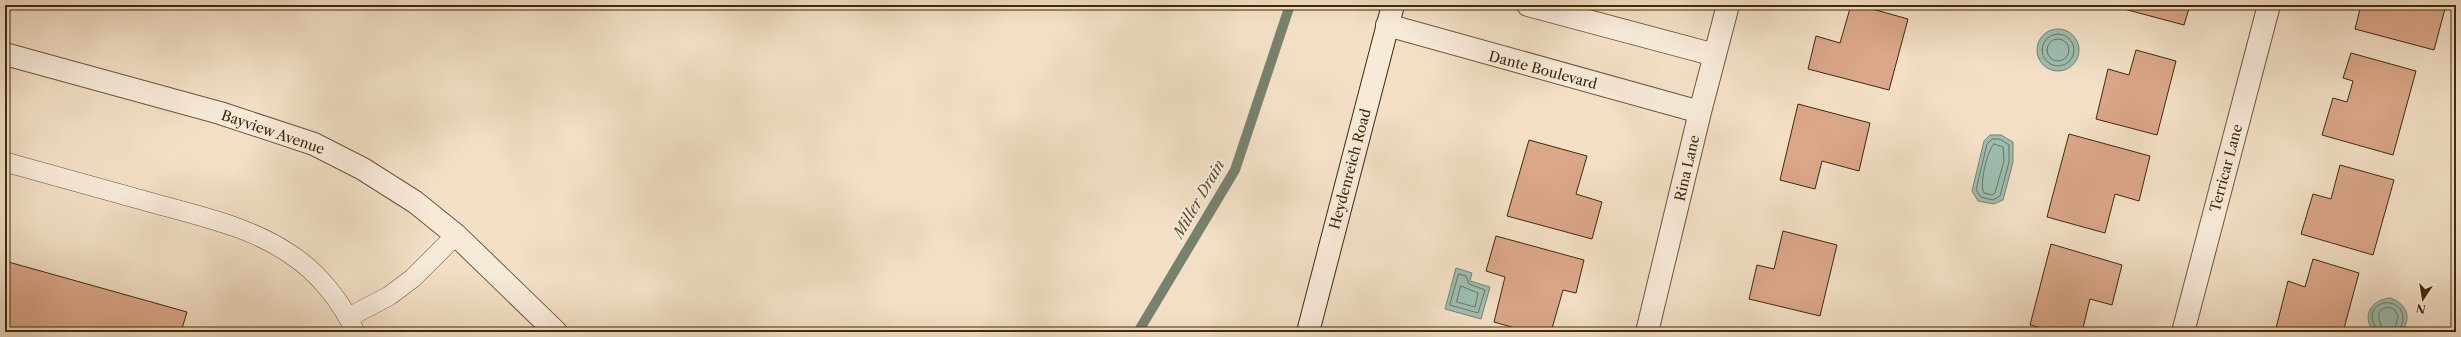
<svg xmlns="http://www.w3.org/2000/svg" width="2461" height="337" viewBox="0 0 2461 337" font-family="'Libre Caslon Text',serif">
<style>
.water{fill:#9cbdb0;stroke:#77826e}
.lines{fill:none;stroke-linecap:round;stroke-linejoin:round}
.shore{stroke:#6e745d;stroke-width:1}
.stream{stroke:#77826e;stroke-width:10}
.building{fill:#daa789;stroke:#402a0a}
.lane-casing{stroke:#6c5739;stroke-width:20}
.street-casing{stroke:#6c5739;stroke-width:24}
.secondary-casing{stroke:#402a0a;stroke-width:24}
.lane{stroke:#f7ead9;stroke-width:19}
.street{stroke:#f7ead9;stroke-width:22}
.secondary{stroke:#f7ead9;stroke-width:22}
.labels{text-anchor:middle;stroke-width:3.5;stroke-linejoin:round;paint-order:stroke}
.street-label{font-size:14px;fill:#402a0a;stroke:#f7ead9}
.water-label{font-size:15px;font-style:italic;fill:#574f34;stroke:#f7ead9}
</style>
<rect width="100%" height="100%" fill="#f2dfc5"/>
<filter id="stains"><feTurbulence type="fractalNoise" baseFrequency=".005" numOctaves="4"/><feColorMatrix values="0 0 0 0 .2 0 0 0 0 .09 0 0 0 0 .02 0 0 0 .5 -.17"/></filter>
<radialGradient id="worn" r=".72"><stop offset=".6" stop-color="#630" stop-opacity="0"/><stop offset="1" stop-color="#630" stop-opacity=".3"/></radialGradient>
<path class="water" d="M2037 50a21 21 0 1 1 42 0a21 21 0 1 1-42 0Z
M1990,135H2001L2013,142V162L2003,200L1994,204L1978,201L1972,191L1984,141Z
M1456,268L1472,273L1470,281L1490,287L1481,319L1445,309Z
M2390,298C2406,303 2413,318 2401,332H2374C2361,316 2371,300 2390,298Z"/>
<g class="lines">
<path class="shore" d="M2042 50a16 16 0 1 1 32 0a16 16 0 1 1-32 0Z
M2047 50a11 11 0 1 1 22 0a11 11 0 1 1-22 0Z
M1993,139H2000L2009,145V162L2000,196L1993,200L1981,197L1976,190L1987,144Z
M1994,144L2003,147L2004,161L1995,193L1992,195L1984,193C1979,186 1987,150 1994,144Z
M1459,274L1466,276L1469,284L1485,290L1478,313L1450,305Z
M1461,286L1478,293L1475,307L1457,302Z
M2377,332C2377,327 2372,323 2372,317C2372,298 2402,298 2403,317C2404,323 2399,327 2399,332
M2382,332C2382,321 2371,310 2389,307L2395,310L2398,316L2394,332"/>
<path class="stream" d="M1138,332L1235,170L1290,5"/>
</g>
<path class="building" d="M1851,5H1858L1908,19L1889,90L1808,69L1816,36L1840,43Z
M2109,5H2190L2184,25Z
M2361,5H2446L2434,50L2355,29Z
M2136,50L2176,61L2157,135L2096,119L2108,69L2129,75Z
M2351,53L2416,71L2393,155L2322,135L2333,98L2347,102L2353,81L2343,78Z
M1798,104L1870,123L1859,171L1822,161L1815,189L1780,180Z
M2069,134L2150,156L2139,201L2115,194L2105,233L2047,217Z
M1529,140L1587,156L1576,194L1602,202L1592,239L1507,216Z
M2340,165L2394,180L2373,255L2301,234L2313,194L2331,199Z
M1783,231L1837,245L1820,316L1749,299L1757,265L1774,269Z
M1496,236L1584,260L1576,293L1563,290L1551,332H1529L1494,322L1505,277L1486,271Z
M2051,244L2122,265L2112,305L2090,299L2082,332H2056L2030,325Z
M2313,259L2359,273L2343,332L2320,328L2319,332H2275L2288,281L2305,287Z
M5,261L187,312L181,332H5Z"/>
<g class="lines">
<defs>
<path id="lane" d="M5,162C57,176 108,191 160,205C204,217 252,228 290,254C318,272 342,302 355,332
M349,317L389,296L413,278L456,235"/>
<path id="street" d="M1528,5L1715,55
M1387,25L1700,112
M5,54L220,113L314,144L363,169L415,202L456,235L556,332
M1647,332L1700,112L1728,5
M2183,332L2269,5"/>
<path id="secondary" d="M1308,332L1393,5"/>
</defs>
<use href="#lane" class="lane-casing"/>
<use href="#street" class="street-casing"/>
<use href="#secondary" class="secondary-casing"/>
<use href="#lane" class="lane"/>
<use href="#street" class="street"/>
<use href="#secondary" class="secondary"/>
</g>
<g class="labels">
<g class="street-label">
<text transform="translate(1543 70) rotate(15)" y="5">Dante Boulevard</text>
<text transform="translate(273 132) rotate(19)" y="5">Bayview Avenue</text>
<text transform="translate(1687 168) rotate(-77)" y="5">Rina Lane</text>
<text transform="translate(2226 168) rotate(-75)" y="5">Terricar Lane</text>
<text transform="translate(1350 169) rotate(-75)" y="5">Heydenreich Road</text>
</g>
<g class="water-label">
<text transform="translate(1199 199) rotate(-60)" y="5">Miller Drain</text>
</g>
</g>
<rect width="2461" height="337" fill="none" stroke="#f2dfc5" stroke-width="20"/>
<rect x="6" y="6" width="2449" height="325" fill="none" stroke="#402a0a" stroke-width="2"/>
<rect x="10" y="10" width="2441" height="317" fill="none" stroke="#402a0a"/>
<g transform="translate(2423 299) rotate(192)" stroke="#f7ead9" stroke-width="3" paint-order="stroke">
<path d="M0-3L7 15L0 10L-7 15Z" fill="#402a0a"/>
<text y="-6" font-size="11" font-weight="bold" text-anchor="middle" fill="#402a0a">N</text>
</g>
<rect width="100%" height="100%" filter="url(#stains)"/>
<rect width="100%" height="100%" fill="url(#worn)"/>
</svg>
